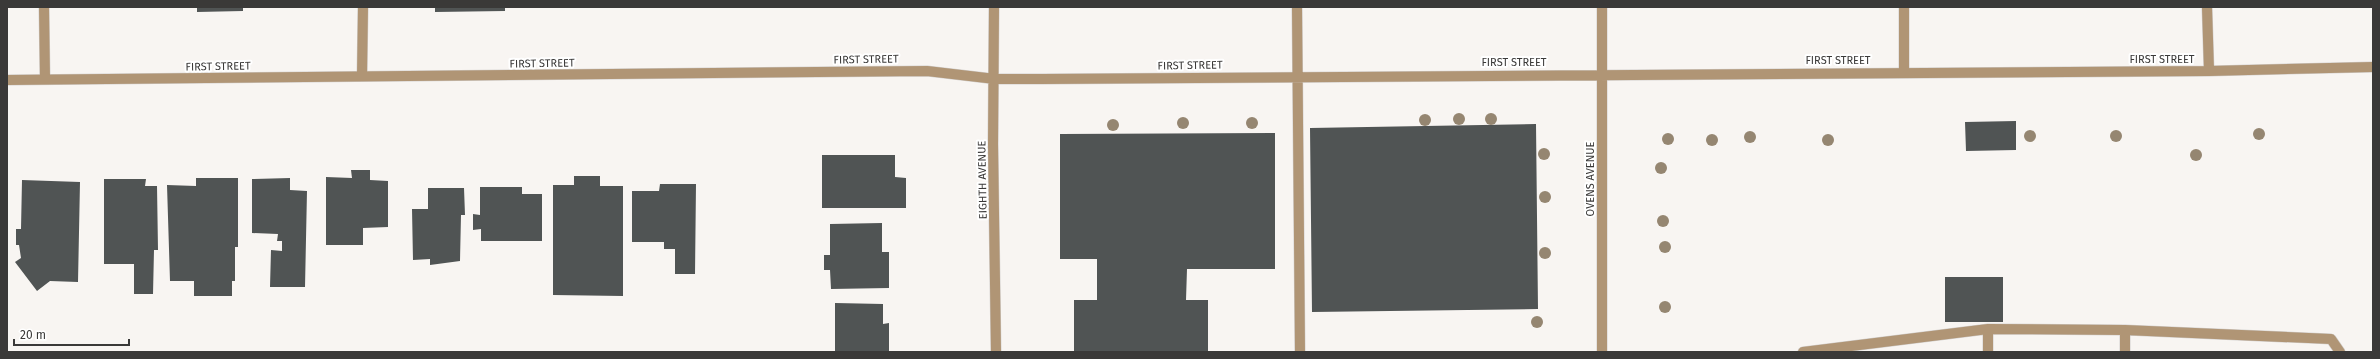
<svg xmlns="http://www.w3.org/2000/svg" width="2380" height="359" viewBox="0 0 2380 359" font-family="'Fira Sans',sans-serif">
<style>
.building{fill:#505454}
.lines{fill:none;stroke-linecap:round;stroke-linejoin:round}
.minor-casing{stroke:#d2cfcd;stroke-width:11}
.minor{stroke:#b09575;stroke-width:10}
.tree{fill:#958671}
.labels{text-anchor:middle;stroke-width:4;stroke-linejoin:round;paint-order:stroke}
.street-label{font-size:11px;fill:#3a3938;stroke:#fff}
</style>
<rect width="100%" height="100%" fill="#f8f5f2"/>
<path class="building" d="M197,7H243V11L197,12Z
M435,7H505V11L435,12Z
M2016,121V150L1966,151L1965,122Z
M1536,124L1538,309L1312,312L1310,128Z
M1275,133V269H1187L1186,300H1208V352H1074V300H1097V259H1060V134Z
M822,155H895V177L906,178V208H822Z
M351,170H370V180L388,181V227L363,228V245H326V177L352,178Z
M574,176H600V186H623V296L553,295V185H574Z
M196,178H238V247H235V281H232V296H194V281H170L167,185L196,186Z
M290,178V190L307,191L305,287H270L271,250L282,251V241H277L278,234L252,233V179Z
M104,179H146L145,186H157L158,250H154L153,294H134V264H104Z
M22,180L80,182L78,282L50,281L37,291L15,262L21,258L19,245H16V229H21Z
M660,184H696L695,274H675V249H664V242H632V191H659Z
M480,187H522V194H542V241H481V229L473,230V214L480,215Z
M428,188H464L465,215H461L460,261L430,265V259L413,260L412,209H428Z
M882,223V252H889V288L831,289L830,270H824V255H830V224Z
M1945,277H2003V322H1945Z
M835,303L883,304V324L889,323V352H835Z"/>
<g class="lines">
<defs>
<path id="minor" d="M44,7L45,79
M994,7L993,144L996,352
M1297,7L1300,352
M1602,7V352
M1904,7V72
M2207,7L2209,71
M362,76L363,7
M7,80L927,71L995,79H1042L2209,71L2373,67
M1988,329V352
M1803,352L1988,329L2125,330
M2125,352V330L2331,339L2340,352"/>
</defs>
<use href="#minor" class="minor-casing"/>
<use href="#minor" class="minor"/>
</g>
<g class="tree">
<circle cx="1459" cy="119" r="6"/>
<circle cx="1491" cy="119" r="6"/>
<circle cx="1425" cy="120" r="6"/>
<circle cx="1183" cy="123" r="6"/>
<circle cx="1252" cy="123" r="6"/>
<circle cx="1113" cy="125" r="6"/>
<circle cx="2259" cy="134" r="6"/>
<circle cx="2030" cy="136" r="6"/>
<circle cx="2116" cy="136" r="6"/>
<circle cx="1750" cy="137" r="6"/>
<circle cx="1668" cy="139" r="6"/>
<circle cx="1712" cy="140" r="6"/>
<circle cx="1828" cy="140" r="6"/>
<circle cx="1544" cy="154" r="6"/>
<circle cx="2196" cy="155" r="6"/>
<circle cx="1661" cy="168" r="6"/>
<circle cx="1545" cy="197" r="6"/>
<circle cx="1663" cy="221" r="6"/>
<circle cx="1665" cy="247" r="6"/>
<circle cx="1545" cy="253" r="6"/>
<circle cx="1665" cy="307" r="6"/>
<circle cx="1537" cy="322" r="6"/>
</g>
<g class="labels">
<g class="street-label">
<text transform="translate(866 59) rotate(-1)" y="4">FIRST STREET</text>
<text x="2162" y="63">FIRST STREET</text>
<text x="1838" y="64">FIRST STREET</text>
<text x="1514" y="66">FIRST STREET</text>
<text transform="translate(542 63) rotate(-1)" y="4">FIRST STREET</text>
<text transform="translate(1190 65) rotate(-1)" y="4">FIRST STREET</text>
<text transform="translate(218 66) rotate(-1)" y="4">FIRST STREET</text>
<text transform="translate(1590 179) rotate(-90)" y="4">OVENS AVENUE</text>
<text transform="translate(982 180) rotate(-91)" y="4">EIGHTH AVENUE</text>
</g>
</g>
<rect width="2380" height="359" fill="none" stroke="#3a3938" stroke-width="16"/>
<path d="M14 339v6h115v-6" fill="none" stroke="#3a3938" stroke-width="2"/>
<text x="20" y="339" font-size="12" fill="#3a3938" stroke="#ffffff" stroke-width="3" paint-order="stroke">20 m</text>
</svg>
